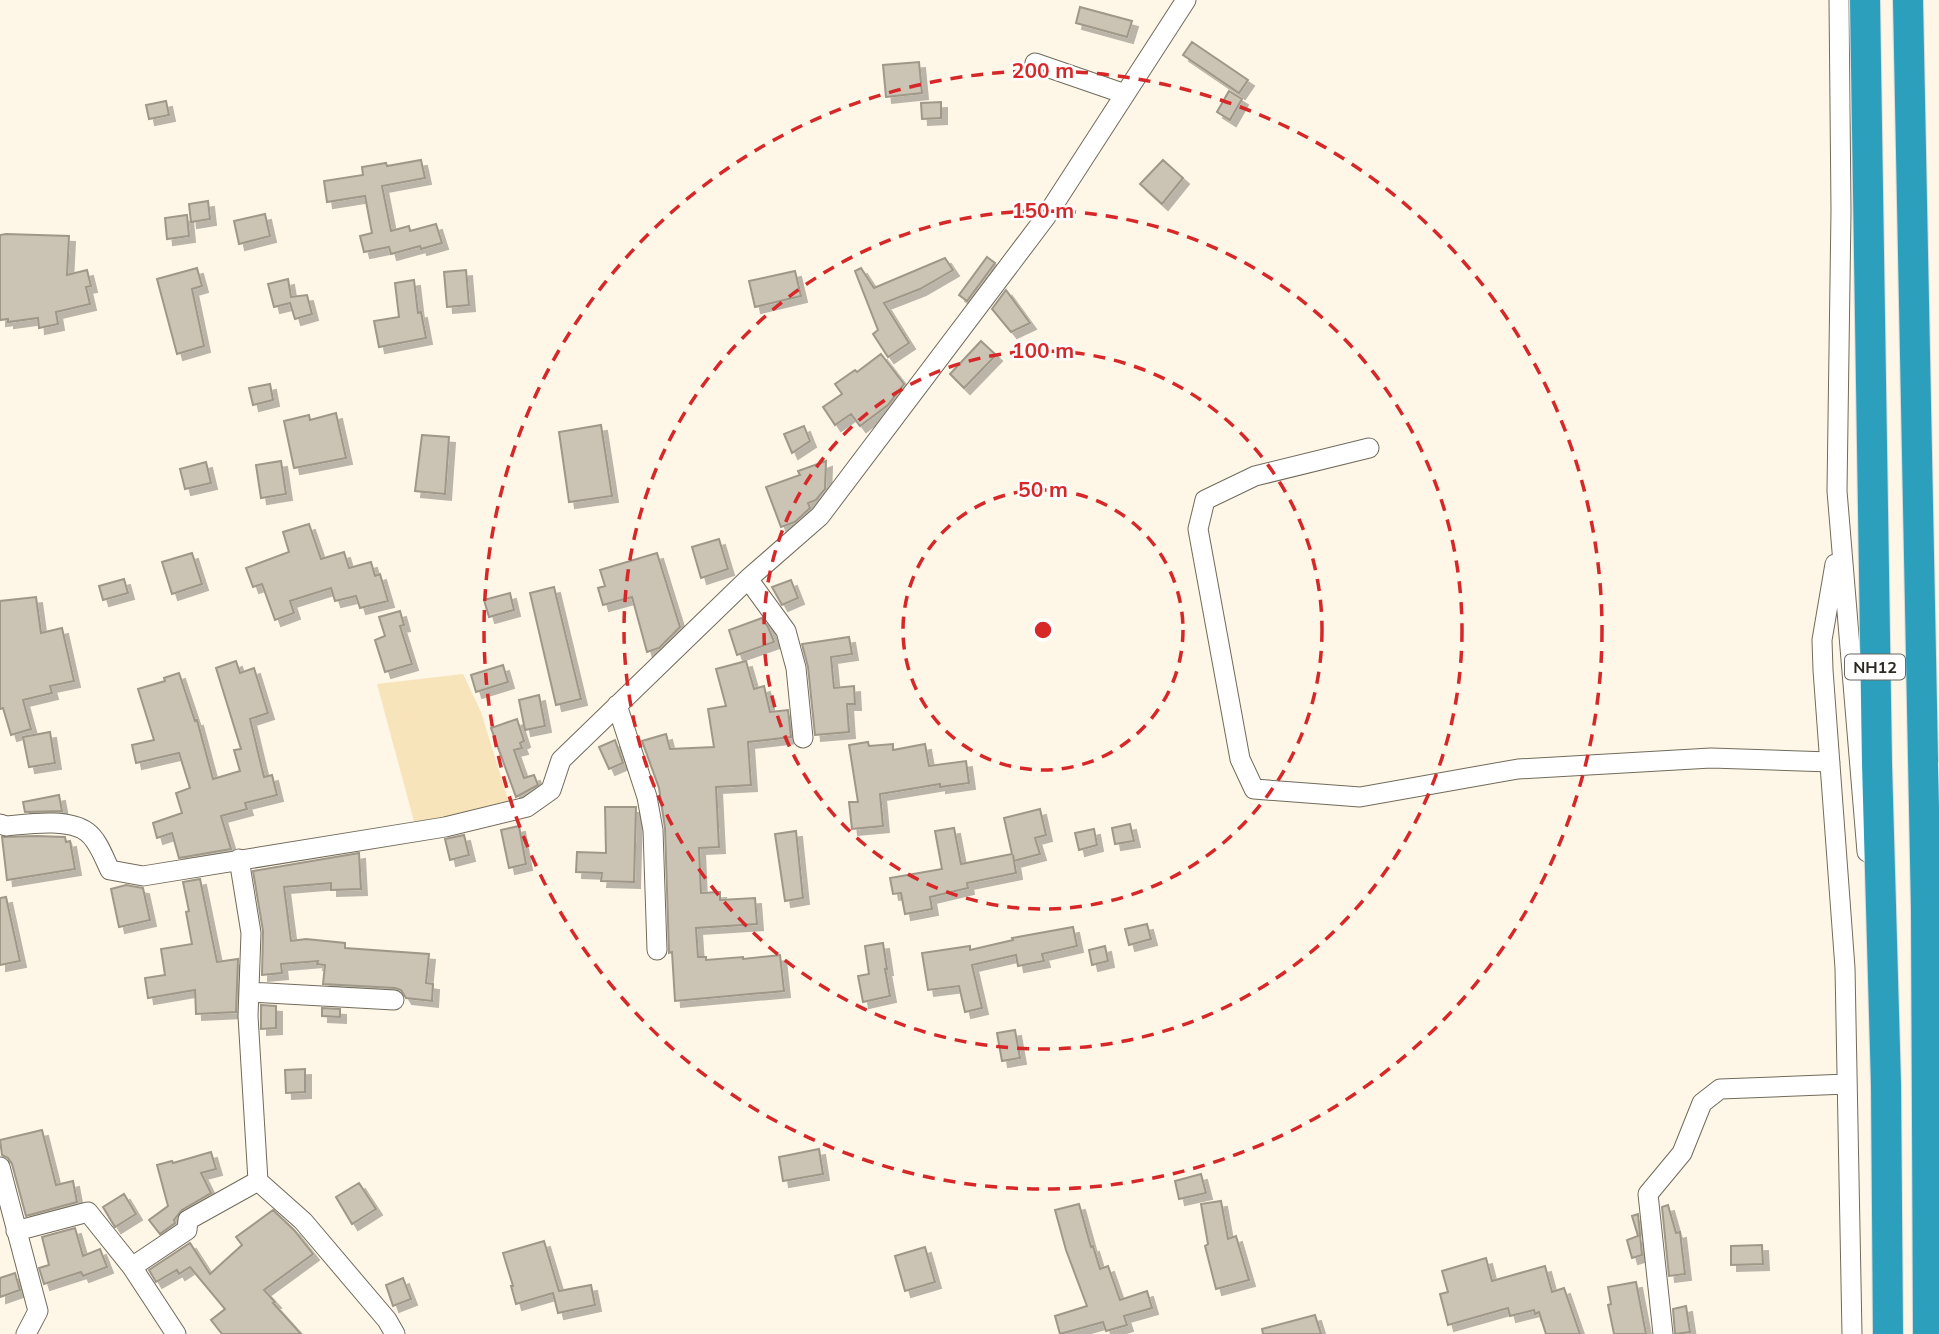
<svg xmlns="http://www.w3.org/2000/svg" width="1939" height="1334" viewBox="0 0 1939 1334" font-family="Mulish,sans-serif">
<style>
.green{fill:#f8e4ba}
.building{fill:#cbc3b3;stroke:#9f9889;stroke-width:2;filter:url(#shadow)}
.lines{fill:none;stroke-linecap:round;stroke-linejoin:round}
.minor-casing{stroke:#716b5c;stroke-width:21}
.highway-casing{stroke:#dddddc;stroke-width:32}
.minor{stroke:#fff;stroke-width:19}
.highway{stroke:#2c9fbd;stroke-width:30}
.ring{fill:none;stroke:#d62828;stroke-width:3.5;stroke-dasharray:12 9}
.labels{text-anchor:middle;stroke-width:5;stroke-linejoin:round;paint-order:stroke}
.shield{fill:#fff;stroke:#6b6965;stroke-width:2}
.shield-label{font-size:16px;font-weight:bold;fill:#2c2923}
.centre{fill:#d62828;stroke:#fff;stroke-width:3.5}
.ring-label{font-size:21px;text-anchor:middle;font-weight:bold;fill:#d62828;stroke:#fff;stroke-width:5;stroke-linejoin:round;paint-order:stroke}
</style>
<defs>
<filter id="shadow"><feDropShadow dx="6" dy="6" stdDeviation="0" flood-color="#0004"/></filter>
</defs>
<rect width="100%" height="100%" fill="#fef6e6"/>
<path class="green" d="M463,674L481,712L509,803L415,825L377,684Z"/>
<path class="building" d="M1080,7L1132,21L1127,37L1076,23Z
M1192,42L1248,80L1239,93L1183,55Z
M919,62L922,93L886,97L883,65Z
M1229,91L1242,99L1230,120L1217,112Z
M166,101L169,115L149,119L146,105Z
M941,102V118L922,119L921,103Z
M421,160L425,178L382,186L391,231L409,226L410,231L436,224L442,243L421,249L420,246L391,254L389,247L364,252L360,236L372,233L365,196L327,202L324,181L363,175L362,167L386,163L387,166Z
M1163,160L1183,178L1162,204L1140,184Z
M208,201L210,219L191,222L189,204Z
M265,214L270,236L239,244L234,221Z
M187,215L189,236L167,239L165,218Z
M6,234L69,236L67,275L87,270L91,286L86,287L90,304L56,312L58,324L39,328L38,318L8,322V319L0,320V235Z
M987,257L995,263L967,301L959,295Z
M945,258L953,270L920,289L884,303L909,343L888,357L873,334L878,330L855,271L861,268L874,288Z
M197,268L202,286L192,289L204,346L177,354L157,279Z
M466,270L469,305L447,307L444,272Z
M795,271L801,296L755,307L749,281Z
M288,279L291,297L307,295L312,314L295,319L290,303L274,307L268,284Z
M414,280L418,313L421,312L426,338L379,347L374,321L399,317L395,283Z
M1006,290L1030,323L1011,332L992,309Z
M981,341L996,355L964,388L950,374Z
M881,354L904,384L888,405L860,426L851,414L835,425L823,407L842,394L835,384L855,370L857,372Z
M270,384L273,400L253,405L249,388Z
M336,413L346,458L294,468L284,421L309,415L310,420Z
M601,425L612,496L569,502L559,432Z
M804,426L810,441L792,453L784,434Z
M422,435L449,437L445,494L415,491Z
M281,461L286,494L261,498L256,465Z
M826,461L825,489L816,500L808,503L810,508L795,522L781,527L766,487L800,475L798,471Z
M206,462L211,483L185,489L180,469Z
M309,524L321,559L344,552L349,568L371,562L375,576L380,574L388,601L360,608L356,596L335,601L331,588L290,601L294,613L275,620L262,584L253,587L246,568L289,552L283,532Z
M719,539L728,569L701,578L692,547Z
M192,553L202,584L172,594L162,562Z
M657,553L680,627L659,648L647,652L632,597L603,605L598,588L605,586L600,570Z
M124,579L128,593L103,600L99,586Z
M791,580L798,598L782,605L772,587Z
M554,587L581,699L556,705L530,593Z
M510,593L514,610L489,617L484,600Z
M36,597L41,633L62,628L74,681L50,686L52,693L23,700L31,729L11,735L3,708L0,709V601Z
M400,611L404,625L400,626L412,664L385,672L375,640L385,636L379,617Z
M762,618L768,627L774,642L737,655L729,630Z
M849,637L852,654L831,657L834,688L854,686L855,704H847L849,732L815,735L808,667L802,644Z
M236,661L240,673L254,668L268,713L250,719L264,777L272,775L277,795L245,803L247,809L221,816L231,849L179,858L172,833L157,838L153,823L182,813L176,793L190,788L179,753L136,763L132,745L154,740L138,689L165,681L164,678L179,673L195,721L197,720L213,779L240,771L234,750L241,749L216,668Z
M746,661L754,689L764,686L770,712L788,710L791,737L748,742L751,785L716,787L719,847L699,848L701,893L720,892V900L755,898L757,924L696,928L698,957H706V960L743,957V959L780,955L784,991L675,1001L672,952L669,953L665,828L659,788L642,741L666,734L670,749L714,747L708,709L726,706L716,669Z
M503,665L508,682L476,692L471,675Z
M539,695L545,726L525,730L519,700Z
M517,719L524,741L520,743L522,748L514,750L524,778L534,775L538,785L516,797L491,728Z
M50,732L55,763L29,767L23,737Z
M615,740L623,763L609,769L599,747Z
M868,742L869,746L893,744V750L925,744L929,766L966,761L969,783L940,787V784L880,794L883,826L852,829L849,802H858L849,745Z
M59,795L62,811L25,812L23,802Z
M605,807H636L634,882L601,881L602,873L576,872L577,852L606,853Z
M1040,809L1046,835L1035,838L1040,854L1014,861L1013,855L1016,873L967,883L968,888L930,897L932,909L905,914L901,893L893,894L890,878L942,869L935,831L954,828L961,864L1012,854L1004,818Z
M1130,824L1134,841L1115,844L1112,828Z
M519,826L526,864L509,868L501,830Z
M1094,829L1097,845L1079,850L1075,833Z
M796,831L803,898L785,901L775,834Z
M464,835L469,855L450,860L445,839Z
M37,836L65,837L66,842L70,841L75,869L7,880L2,837Z
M359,853L361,889L331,890V883L284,887L291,941L306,939L345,943V948L429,954L426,983L433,984L432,1001L406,998L401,990L395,988L323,984L325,965L317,964L318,961L281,964L282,973L262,975L263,931L253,871Z
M200,879L217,962L238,959L236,1012L196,1014L195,990L148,998L145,978L165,975L161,949L192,944L186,912L189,911L183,882Z
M126,885L143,888L150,920L119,927L111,889Z
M6,897L20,961L0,965V898Z
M1147,924L1151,939L1129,945L1125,929Z
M1073,927L1077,946L1042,954L1044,961L1018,966L1016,955L972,965L982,1008L965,1012L959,986L928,990L922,953L970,946V950L1013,940L1012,938Z
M883,943L887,969H885L890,996L863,1002L858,976L869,974L865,946Z
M1105,946L1108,961L1092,965L1089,950Z
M261,1005L276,1006V1028L261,1029Z
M322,1008L340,1009V1017L322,1016Z
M1015,1030L1020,1058L1002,1061L997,1033Z
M305,1069V1092L286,1093L285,1070Z
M42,1130L56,1185L73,1181L77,1202L26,1216L12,1164L8,1158L2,1155L0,1140Z
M819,1149L823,1174L783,1181L779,1157Z
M211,1152L216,1169L201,1173L211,1193L182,1210L174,1220L175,1223L160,1234L149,1220L168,1206L157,1165L172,1161L173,1163Z
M1201,1174L1206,1193L1179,1199L1175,1181Z
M359,1183L376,1209L352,1224L336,1197Z
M124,1194L136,1214L115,1227L103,1207Z
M1221,1201L1228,1239L1236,1236L1249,1280L1216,1289L1205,1246L1208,1244L1201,1204Z
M1079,1204L1091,1247L1093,1246L1100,1269L1108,1266L1120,1300L1147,1291L1152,1308L1124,1316L1127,1325L1106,1331L1103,1322L1060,1334L1055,1316L1087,1306L1066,1250L1055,1210Z
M1668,1205L1676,1233L1680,1232L1685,1274L1669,1276L1662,1207Z
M273,1210L294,1230L313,1254L264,1290L275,1302L273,1303L301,1334H222L211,1320L225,1309L190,1267L179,1274L177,1270L156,1282L149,1270L190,1243L210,1274L242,1245L236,1237Z
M1638,1214L1642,1255L1632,1258L1627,1240L1638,1236L1632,1216Z
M75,1228L83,1256L100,1249L107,1267L83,1276L81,1272L44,1284L39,1268L49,1265L42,1237Z
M544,1241L559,1291L591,1285L595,1305L558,1313L553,1293L516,1304L511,1286H513L503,1253Z
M1762,1245L1763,1264L1731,1265V1246Z
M925,1247L935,1282L905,1291L895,1256Z
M1486,1258L1492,1281L1545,1266L1552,1292L1564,1288L1580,1334H1546L1539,1312L1535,1314L1534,1310L1510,1316L1508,1308L1448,1325L1440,1294L1448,1292L1442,1271Z
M15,1273L20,1290L0,1297V1278Z
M403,1278L411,1299L393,1306L386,1285Z
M1636,1282L1646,1334H1614L1608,1305L1611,1304L1608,1287Z
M1686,1306L1690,1332L1675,1334L1673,1309Z
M1315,1315L1321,1334H1263L1262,1329Z"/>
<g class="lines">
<defs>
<path id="minor" d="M1839,0L1841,211L1837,491L1867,852
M1035,63L1125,94
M1369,448L1255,476L1205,500L1198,529L1240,759L1254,789L1360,797L1518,769L1711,758L1830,762
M1835,564L1822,640L1823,670L1845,968L1852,1334
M748,579L786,631L796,668L803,738
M617,705L647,797L653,830L657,950
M1936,806L1939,772
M0,824L6,826C29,824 68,818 87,832C98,840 104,858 110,870L143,876L445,827L527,807L551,790L561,760L748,579L820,516L1045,218L1186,0
M249,992L394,1000
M0,1167L38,1311L26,1334
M258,1181L303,1221L387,1320L395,1334
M16,1231L88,1212L132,1267L176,1334
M132,1267L187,1230L188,1220L258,1181L248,1016L251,933L239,859
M1663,1334L1648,1194L1682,1153L1702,1103L1720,1089L1847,1084"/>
<path id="highway" d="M1865,0L1877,764L1886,1085L1888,1334
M1908,0L1926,909L1928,1334"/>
</defs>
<use href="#minor" class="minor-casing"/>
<use href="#highway" class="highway-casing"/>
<use href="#minor" class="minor"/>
<use href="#highway" class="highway"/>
</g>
<g class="ring">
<circle cx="1043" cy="630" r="140"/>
<circle cx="1043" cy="630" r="279"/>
<circle cx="1043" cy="630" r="419"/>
<circle cx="1043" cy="630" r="559"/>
</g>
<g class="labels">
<rect class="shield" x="1845" y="654.5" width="60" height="25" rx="5"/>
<g class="shield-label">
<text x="1875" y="673">NH12</text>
</g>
</g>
<circle cx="1043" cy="630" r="10" class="centre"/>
<g class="ring-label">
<text x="1043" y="78">200 m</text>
<text x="1043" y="218">150 m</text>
<text x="1043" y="358">100 m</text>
<text x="1043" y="497">50 m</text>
</g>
</svg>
